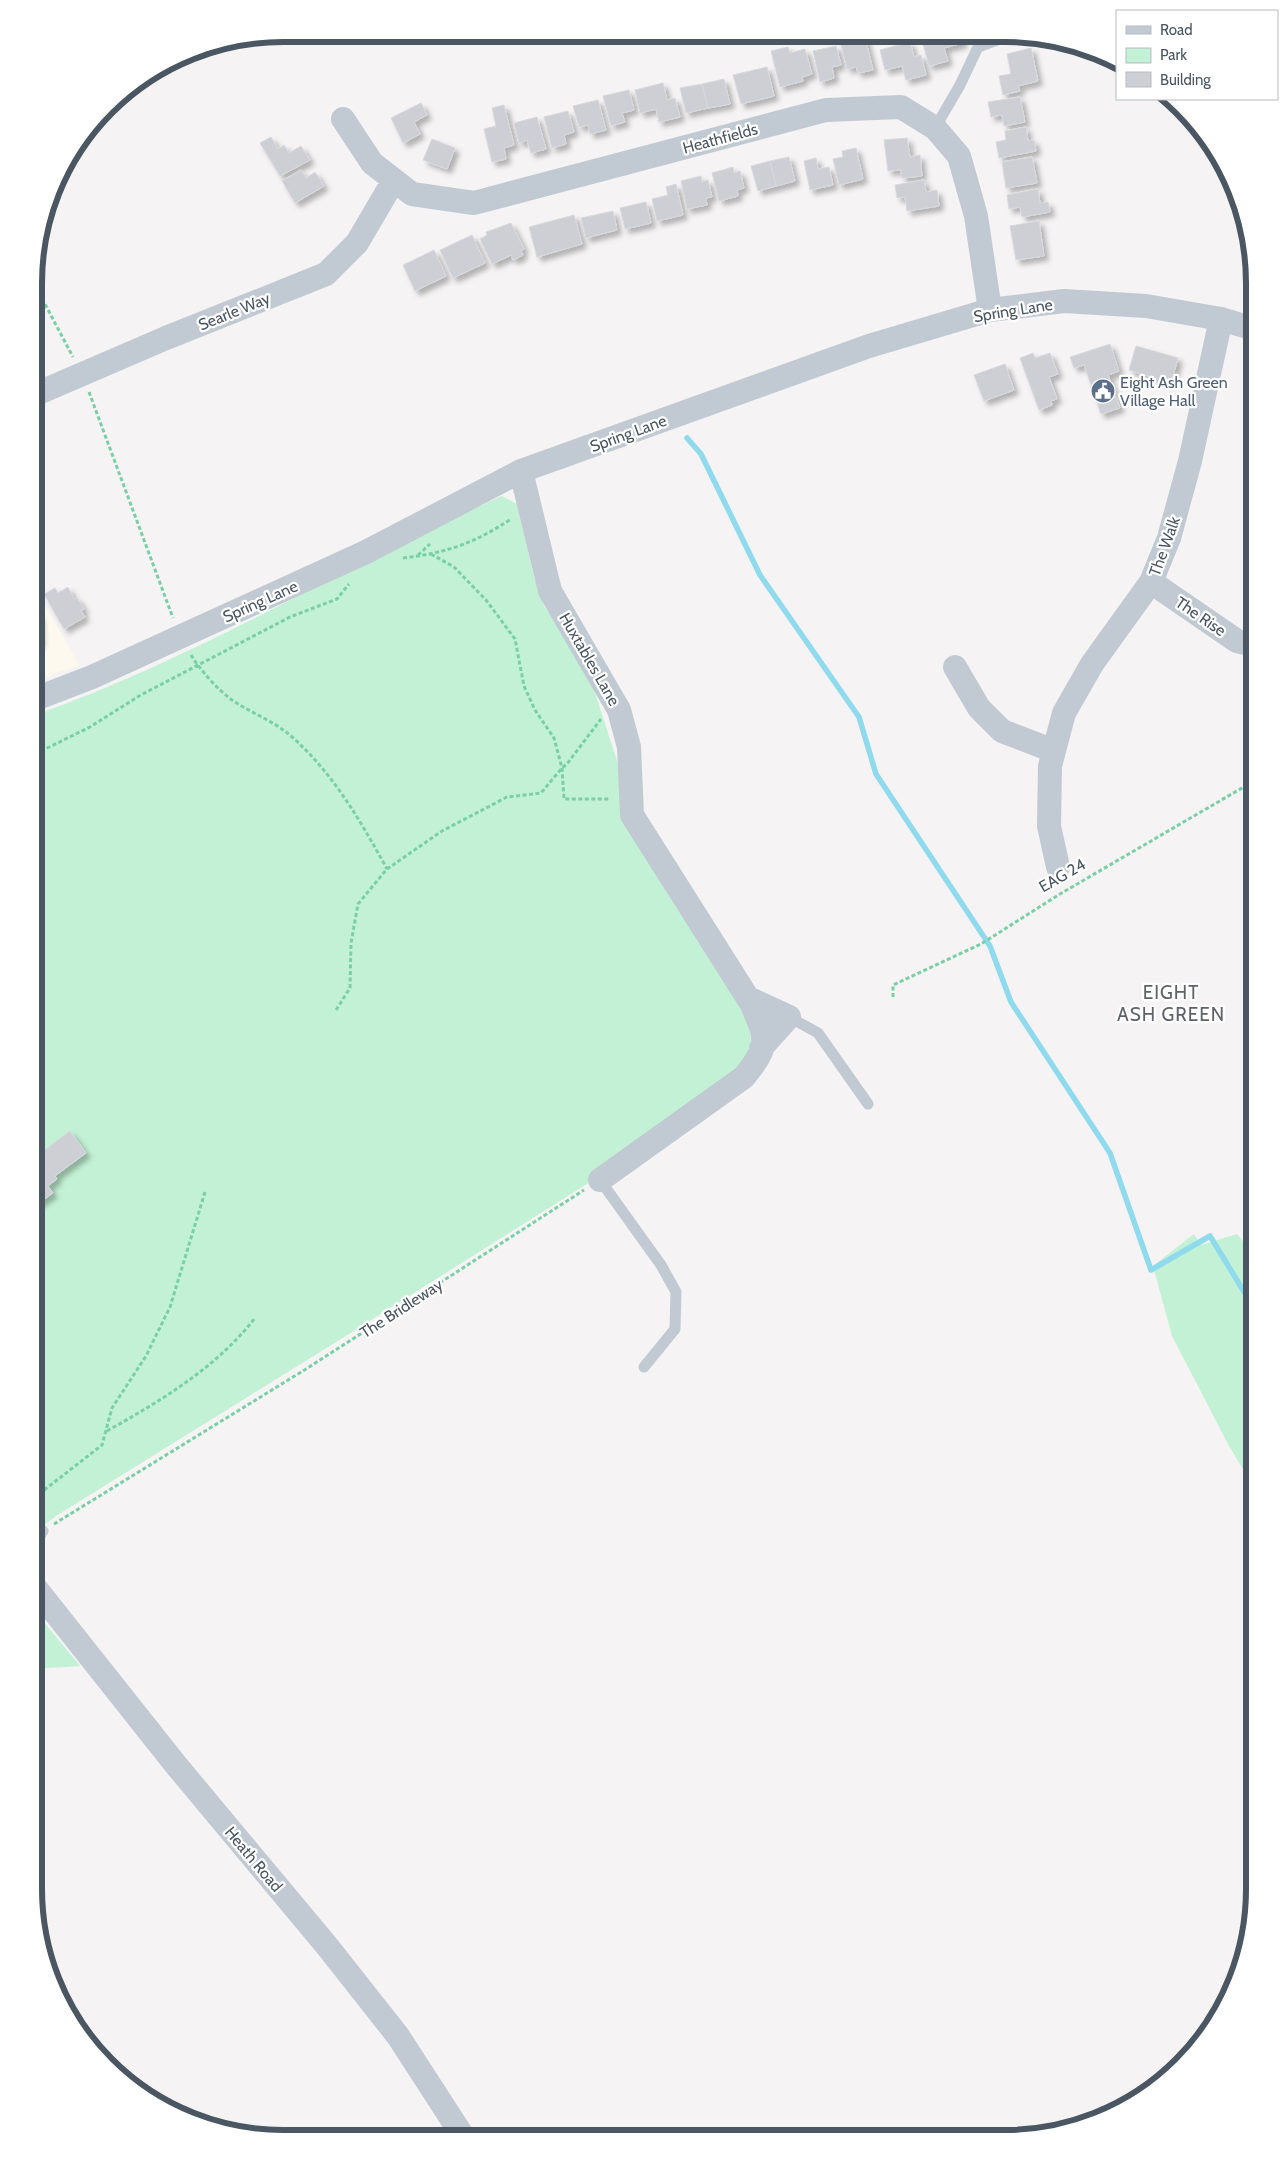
<svg xmlns="http://www.w3.org/2000/svg" width="1288" height="2173" viewBox="0 0 1288 2173" font-family="Cabin,sans-serif">
<style>
.commercial{fill:#fdf9ef}
.green{fill:#c3f1d5}
.lines{fill:none;stroke-linecap:round;stroke-linejoin:round}
.stream{stroke:#90daee;stroke-width:5.5}
.building{fill:#cdcfd5;stroke:#d7d9de;filter:url(#shadow)}
.path{stroke:#7ad0a6;stroke-width:3;stroke-dasharray:4 2.5;stroke-linecap:butt}
.service{stroke:#c1cad2;stroke-width:11}
.minor{stroke:#c1cad2;stroke-width:24}
.labels{text-anchor:middle;stroke-width:4.5;stroke-linejoin:round;paint-order:stroke}
.street-label{font-size:16px;fill:#4a5661;stroke:#fff}
.service-label{font-size:16px;fill:#4e5e75;stroke:#fff;text-anchor:start}
.quarter-label{font-size:19px;letter-spacing:1px;fill:#5f6368;stroke:#fff}
.rim{fill:none;stroke:#4a5661;stroke-width:6}
</style>
<defs>
<filter id="shadow"><feDropShadow dx="4.5" dy="4.5" stdDeviation="2.5" flood-color="#0004"/></filter>
</defs>
<rect width="100%" height="100%" fill="#f5f3f3"/>
<path class="commercial" d="M35,588L80,666L58,672L35,682Z"/>
<path class="green" d="M502,496L517,504L534,577L544,606L588,671L619,767L623,819L676,907L724,979L749,1025L753,1057L609,1170L349,1334L56,1516L34,1533L35,715C198,657 345,566 502,496Z
M1194,1234L1201,1245L1237,1234L1254,1255V1487L1229,1446L1172,1336L1153,1266Z
M34,1610L80,1666L34,1669Z"/>
<g class="lines">
<path class="stream" d="M687,438L701,454L760,575L859,717L876,774L990,946L1011,1002L1110,1153L1151,1270L1210,1236L1254,1308"/>
</g>
<path class="building" d="M851,35L852,41L865,38L873,70L858,73L856,67L847,69L839,36Z
M921,36H961L963,43L944,48L948,61L929,66Z
M910,42L914,57L921,55L926,75L906,80L902,66L885,70L880,50Z
M836,46L841,65L832,67L834,78L820,82L813,51Z
M788,47L790,53L805,49L812,74L802,77L803,81L780,87L771,51Z
M1031,48L1038,81L1018,86L1020,91L1003,95L999,76L1011,74L1007,54Z
M767,67L774,96L741,104L733,75Z
M724,79L730,104L708,108L702,84Z
M663,83L667,100L675,98L680,117L659,122L656,109L640,113L635,90Z
M702,84L708,108L686,113L680,88Z
M629,90L634,110L622,113L625,122L611,126L603,96Z
M1020,97L1025,122L1004,126L1002,115L991,117L988,102Z
M598,100L606,130L590,134L588,125L579,127L573,106Z
M421,103L427,115L414,122L420,134L403,143L391,118Z
M504,105L514,145L504,148L506,159L492,162L484,129L496,126L492,108Z
M568,111L574,132L564,135L566,144L552,148L544,117Z
M537,117L546,149L531,153L527,140L519,143L514,123Z
M1026,127L1028,141L1034,140L1036,151L999,158L996,142L1006,140L1005,131Z
M271,137L278,149L284,145L289,153L301,146L310,160L280,176L260,143Z
M907,138L910,157L920,155L922,176L902,178L901,170L888,171L884,140Z
M432,139L455,148L447,169L423,160Z
M856,148L863,179L839,185L833,159L843,157L842,151Z
M789,157L795,181L776,186L770,161Z
M1032,157L1037,183L1006,188L1002,162Z
M816,158L818,169L829,167L833,185L810,190L804,161Z
M770,161L776,186L758,191L751,166Z
M733,167L734,173L740,171L744,188L737,190L738,196L719,201L712,173Z
M301,170L306,178L315,172L324,186L295,203L282,181Z
M701,176L702,182L708,180L712,197L706,198L707,205L687,209L681,181Z
M924,180L926,192L937,190L939,206L907,211L905,197L897,198L895,185Z
M676,184L683,215L657,221L652,199L668,195L666,187Z
M1038,189L1040,203L1048,202L1050,212L1022,217L1020,207L1009,209L1007,195Z
M646,202L651,223L625,229L620,208Z
M613,211L617,230L586,238L581,218Z
M574,215L582,244L537,257L529,227Z
M1039,221L1044,256L1016,260L1010,226Z
M511,223L524,249L521,251L523,255L513,260L511,255L492,264L480,239L487,235L486,232Z
M472,235L485,263L453,278L440,250Z
M434,250L446,276L415,291L403,265Z
M1110,344L1119,371L1108,375L1120,408L1101,414L1084,365L1074,368L1070,357Z
M1136,346L1178,358L1171,383L1129,370Z
M1033,353L1035,358L1050,353L1058,374L1049,377L1057,399L1051,401L1052,405L1039,410L1020,358Z
M1005,364L1014,390L984,401L974,375Z
M68,587L74,599L77,598L84,609L81,611L85,617L64,629L44,594L55,588L58,593Z
M35,615H39L40,643H35Z
M70,1131L86,1153L55,1176L57,1179L48,1186L53,1193L36,1205L35,1157Z"/>
<g class="lines">
<path class="path" d="M36,287L73,357
M89,392L173,618
M431,554L454,567L486,600L515,639L524,686L535,710L554,738L562,768L564,799H610
M418,555L430,544
M403,558C446,553 475,543 511,519
M191,655C201,671 217,689 232,700C251,713 274,721 291,736C333,773 360,820 387,869
M35,754L90,727L139,696L290,617L337,599L349,584
M893,997V985L981,944L1060,894L1254,781
M336,1010L350,988L351,943L358,904L387,869L442,831L507,797L541,793L562,768L567,764L601,719
M107,1431C162,1400 216,1368 255,1318
M34,1498L102,1445L112,1408L146,1356L170,1307L205,1192
M54,1524L306,1369L584,1190"/>
<path class="service" d="M935,128L960,85L978,47L1008,36
M789,1017L818,1033L868,1104
M600,1180L661,1265L676,1292L675,1329L644,1367
M34,1545L43,1531L34,1523"/>
<path class="minor" d="M343,119L372,163L412,194L474,203L826,110L901,107L935,128L959,156L976,216L990,310
M36,394L166,338L326,274L357,243L394,180
M521,471L550,591L619,710L629,747L632,815L751,1003C767,1039 770,1045 744,1077L600,1180
M1151,582L1237,641L1254,645
M955,667L979,708L1002,731L1054,751
M35,699L92,677L366,552L521,471L869,346L990,310L1064,301L1146,306L1221,319L1254,329
M1058,867L1049,826L1050,766L1064,713L1092,664L1151,582L1169,538L1190,461L1221,319
M748,998L789,1017L761,1048
M34,1586L176,1765L327,1946L398,2036L464,2138"/>
</g>
<defs>
<symbol id="civic-disc" viewBox="-11 -11 22 22"><circle r="9.5" fill="#5c6f8a" stroke="#fff"/><path d="M-.6-6.5H3V-4.5H.6V-3L4-1V1h2V6H-6V1h2V-1L-.6-3ZM-1.2 2.5V6h2.4V2.5Z" fill="#fff"/></symbol>
</defs>
<g fill-rule="evenodd">
<use href="#civic-disc" x="1089" y="377" width="28" height="28"/>
</g>
<g class="labels">
<g class="street-label">
<text transform="translate(720 138) rotate(-15)" y="6">Heathfields</text>
<text transform="translate(1013 310) rotate(-9)" y="6">Spring Lane</text>
<text transform="translate(234 311) rotate(-22)" y="6">Searle Way</text>
<text transform="translate(628 433) rotate(-20)" y="6">Spring Lane</text>
<text transform="translate(1164 546) rotate(-70)" y="6">The Walk</text>
<text transform="translate(260 601) rotate(-24)" y="6">Spring Lane</text>
<text transform="translate(1201 616) rotate(34)" y="6">The Rise</text>
<text transform="translate(590 659) rotate(60)" y="6">Huxtables Lane</text>
<text transform="translate(1062 875) rotate(-30)" y="6">EAG 24</text>
<text transform="translate(401 1308) rotate(-33)" y="6">The Bridleway</text>
<text transform="translate(254 1859) rotate(50)" y="6">Heath Road</text>
</g>
<g class="service-label">
<text x="1120" y="388">Eight Ash Green<tspan x="1120" dy="18">Village Hall</tspan></text>
</g>
<g class="quarter-label">
<text x="1171" y="999">EIGHT<tspan x="1171" dy="22">ASH GREEN</tspan></text>
</g>
</g>
<path d="M0 0H1288V2173H0ZM283 42H1005A241 241 0 0 1 1246 283V1889A241 241 0 0 1 1005 2130H283A241 241 0 0 1 42 1889V283A241 241 0 0 1 283 42Z" fill="#fff" fill-rule="evenodd"/>
<path class="rim" d="M283 42H1005A241 241 0 0 1 1246 283V1889A241 241 0 0 1 1005 2130H283A241 241 0 0 1 42 1889V283A241 241 0 0 1 283 42Z"/>
<rect x="1116" y="10" width="162" height="90" fill="#ffffff" stroke="#b7bbc0"/>
<rect x="1126" y="26" width="25" height="8" fill="#c1cad2" stroke="#b7bbc0"/>
<text x="1160" y="35" font-size="15" fill="#4a5661">Road</text>
<rect x="1126" y="48" width="25" height="15" fill="#c3f1d5" stroke="#b7bbc0"/>
<text x="1160" y="60" font-size="15" fill="#4a5661">Park</text>
<rect x="1126" y="72" width="25" height="15" fill="#cdcfd5" stroke="#b7bbc0"/>
<text x="1160" y="85" font-size="15" fill="#4a5661">Building</text>
</svg>
